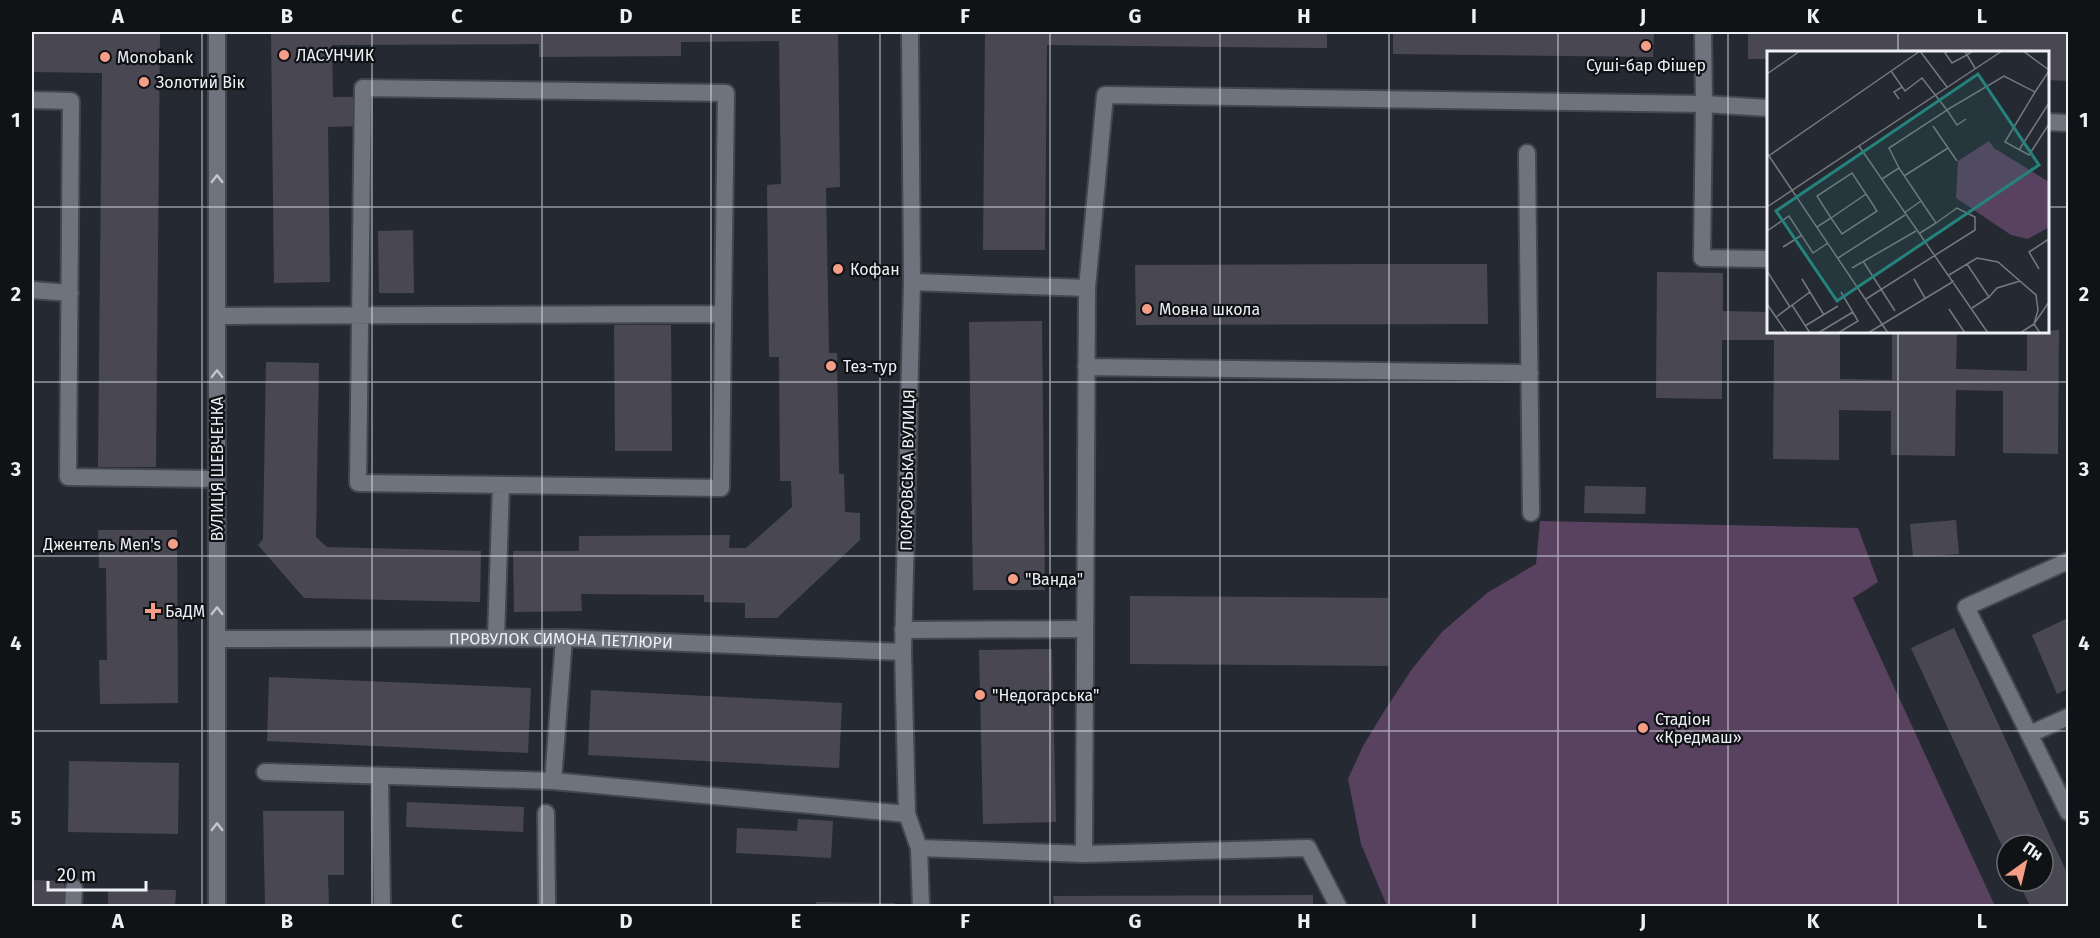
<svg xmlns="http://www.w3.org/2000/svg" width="2100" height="938" viewBox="0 0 2100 938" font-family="'Fira Sans',sans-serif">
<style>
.green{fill:#584260}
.building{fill:#494852}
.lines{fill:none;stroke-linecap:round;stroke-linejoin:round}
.service-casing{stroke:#44474e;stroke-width:20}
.minor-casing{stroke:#44474e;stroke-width:20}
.tertiary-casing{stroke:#44474e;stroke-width:20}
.service{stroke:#6e737d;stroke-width:16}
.minor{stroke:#6e737d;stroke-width:16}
.tertiary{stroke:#6e737d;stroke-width:16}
.oneway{stroke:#c1c4cb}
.grid{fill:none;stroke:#edf0f5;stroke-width:1.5;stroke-opacity:0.55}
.poi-dot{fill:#f49e87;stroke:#101216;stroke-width:2}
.labels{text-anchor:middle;stroke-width:4.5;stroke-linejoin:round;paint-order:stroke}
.poi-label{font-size:16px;fill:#edf0f5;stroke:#101216;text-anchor:start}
.street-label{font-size:16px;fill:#edf0f5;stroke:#101216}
.inset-road{fill:none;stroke:#757980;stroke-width:1.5}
.view{fill:#25827c;fill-opacity:0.15;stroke:#25827c;stroke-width:3}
.inset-edge{fill:none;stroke:#edf0f5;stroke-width:3}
.neatline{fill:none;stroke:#edf0f5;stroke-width:2}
.grid-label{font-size:20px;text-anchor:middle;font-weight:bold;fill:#edf0f5}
</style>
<rect width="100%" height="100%" fill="#252a32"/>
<path class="green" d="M1540,521L1858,528L1878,582L1853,598L1995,906H1387L1361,844L1348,779L1363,746L1385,710L1412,669L1442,632L1487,593L1536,564Z"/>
<path class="building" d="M32,32H160L156,467H98L102,73L32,72Z
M271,32H838L840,187L826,188L829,353H837L839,474H844L845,512L860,513V540L777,618H745V603L704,602V595L581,594L582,611L514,612L513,551H579V536L730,535L729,548H746L792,507L791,481H780L779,357H769L767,185L781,184L779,41L681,42V56L539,57V44L332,45L333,97H358V126L328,127L330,282L274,283Z
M985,32H1327V48L1047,45L1045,250H983Z
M1393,32H1654L1653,57L1393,54Z
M1748,32H2068V81L2048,80V52H1768V59H1748Z
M413,230L414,293H379L378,231Z
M1373,264H1487L1488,324L1136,325L1135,265Z
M1657,272L1723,273V311L1768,312V332H1840V379L1892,380V332H1957L1956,369L2027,371V332L2059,330L2058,454L2003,453V391L1956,390L1955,456L1891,455V411L1839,410V460L1773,459L1774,340H1722V399L1656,398Z
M1042,321L1045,590H973L969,322Z
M614,325H671L672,451H615Z
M266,362L319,363L316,537L327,547L481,551L480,602L304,598L258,545L263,539Z
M1585,486L1646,487L1645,514L1584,513Z
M1956,520L1959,554L1913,557L1910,524Z
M98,530H177L178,703L100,704L99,660H107L106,568H99Z
M1130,596L1388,598V666L1130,664Z
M2068,618V689L2057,694L2032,635Z
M1954,628L2068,875V906H2030L2018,881H2043V845H2007V857L1911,648Z
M1052,649L1056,822L983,824L979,650Z
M269,677L531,688L528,753L267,741Z
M591,690L842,703L839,768L588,755Z
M69,761L179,763L178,834L68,832Z
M407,802L524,807L523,832L406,827Z
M263,811H344V875H328L329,906H265Z
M798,819L833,821L831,858L736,853L737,828L797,831Z
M32,880L64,881V906H32Z
M108,889L176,890L175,906H108Z
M1313,895V906H1054L1053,896Z
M816,902L895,903V906H816Z"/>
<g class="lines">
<defs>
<path id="service" d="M1703,32L1704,104L1768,108
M32,100L71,101L68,477L217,479
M2048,122L2068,123
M1527,153L1531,513
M912,282L1087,288L1105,95L1704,104L1702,258L1768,259
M32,290L70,293
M217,316L723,314L726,93L363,88L358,483L721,488L723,314
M1086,367L1530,373
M2068,561L1966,607L2068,812
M496,638L501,485
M2030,734L2068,717
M265,772L553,781L907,814
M380,777L382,906
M553,781L564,638
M546,813L547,906
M919,848L1084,854L1087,288
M1084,854L1308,848L1338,906
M73,906L74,888"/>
<g id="minor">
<path d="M910,32L912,282L903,652L907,814L919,848L921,906"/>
<path d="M903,630L1085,629"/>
<path id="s1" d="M217,639L564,638L903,652"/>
</g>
<path id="tertiary" d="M217,32V906"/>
</defs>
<use href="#service" class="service-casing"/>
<use href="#minor" class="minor-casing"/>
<use href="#tertiary" class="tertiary-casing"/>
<use href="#service" class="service"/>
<use href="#minor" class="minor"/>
<use href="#tertiary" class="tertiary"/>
</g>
<defs><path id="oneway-chevron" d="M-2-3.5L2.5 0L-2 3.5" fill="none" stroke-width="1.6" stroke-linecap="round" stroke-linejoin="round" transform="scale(1.5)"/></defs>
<g class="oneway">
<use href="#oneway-chevron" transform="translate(217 179) rotate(-90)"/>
<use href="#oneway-chevron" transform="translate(217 374) rotate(-90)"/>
<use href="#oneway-chevron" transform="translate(217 611) rotate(-90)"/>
<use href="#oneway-chevron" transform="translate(217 827) rotate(-90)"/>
</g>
<path class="grid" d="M202,32V906M372,32V906M542,32V906M711,32V906M880,32V906M1050,32V906M1220,32V906M1389,32V906M1558,32V906M1728,32V906M1898,32V52M32,207H1768M2048,207H2068M1898,332V906M32,382H2068M32,556H2068M32,731H2068"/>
<g class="poi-dot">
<circle cx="1646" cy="46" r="6"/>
<circle cx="284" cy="55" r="6"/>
<circle cx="105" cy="57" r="6"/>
<circle cx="144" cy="82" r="6"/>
<circle cx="838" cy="269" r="6"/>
<circle cx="1147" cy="309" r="6"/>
<circle cx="831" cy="366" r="6"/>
<circle cx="173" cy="544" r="6"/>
<circle cx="1013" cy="579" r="6"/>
<path d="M150 602h6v6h6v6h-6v6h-6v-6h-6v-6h6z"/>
<circle cx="980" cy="695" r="6"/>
<circle cx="1643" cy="728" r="6"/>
</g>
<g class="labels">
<g class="poi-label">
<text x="296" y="61">ЛАСУНЧИК</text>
<text x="117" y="63">Monobank</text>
<text x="1646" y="71" text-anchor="middle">Суші-бар Фішер</text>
<text x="156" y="88">Золотий Вік</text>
<text x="850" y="275">Кофан</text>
<text x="1159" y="315">Мовна школа</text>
<text x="843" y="372">Тез-тур</text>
<text x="161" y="550" text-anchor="end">Джентель Men's</text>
<text x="1025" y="585">"Ванда"</text>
<text x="165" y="617">БаДМ</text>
<text x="992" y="701">"Недогарська"</text>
<text x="1655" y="725">Стадіон<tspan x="1655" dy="18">«Кредмаш»</tspan></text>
</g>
<g class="street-label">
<text transform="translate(217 469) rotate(-90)" y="6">ВУЛИЦЯ ШЕВЧЕНКА</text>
<text transform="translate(907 470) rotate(-89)" y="6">ПОКРОВСЬКА ВУЛИЦЯ</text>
<text dy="6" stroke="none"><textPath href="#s1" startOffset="344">ПРОВУЛОК СИМОНА ПЕТЛЮРИ</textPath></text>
</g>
</g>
<g transform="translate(1767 51)">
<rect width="282" height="282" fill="#252a32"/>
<path d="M222,90L227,97L282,131V176L261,188L244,184L189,147L191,110Z" fill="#584260"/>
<path class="inset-road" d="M153,0L180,36M181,0L178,2L185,12L200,4L198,0M206,0L200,4L208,17M256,0L282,19M124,20L138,40L155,27L180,59L237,25L268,41L238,91L262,104L282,73M0,23L33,0M268,41L282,20M132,48L127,41L135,36M166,75L190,110M92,95L221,282M252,99L282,52M0,102L121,282M0,106L153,0M132,117L169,172L153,182M137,125L181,97M115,128L132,117L122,97L180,59L190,74L199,68M0,156L235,0M137,162L154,150M50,176L64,167L99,143L85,122L50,145L64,167L75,183L110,160L99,143M0,180L22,165L46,202L61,192M16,196L35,184M71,207L138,164M96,210L128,260M200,213L222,246L205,257M85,217L149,180M272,218L262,201L282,188M0,220L23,256M182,224L210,207L231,211L269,244L271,259L267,273L273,282M106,225L133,207M35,228L57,264M147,228L158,247M222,246L230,237L253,230M99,248L208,179V166L190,157L169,172M0,253L20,282M25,254L43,282M182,258L198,282M9,266L43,241M38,275L71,255M51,282L86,261M71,282L91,270L74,241M101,282L187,230M253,282L267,273L282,251"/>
<path class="view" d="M211,23L272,114L70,250L9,160Z"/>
<rect width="282" height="282" class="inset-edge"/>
</g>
<rect width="2100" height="938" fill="none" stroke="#101216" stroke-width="66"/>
<g transform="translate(2025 863) rotate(34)"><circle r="28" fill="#101216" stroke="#686b6f" stroke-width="1.5"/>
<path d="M0-4.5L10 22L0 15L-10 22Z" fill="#f49e87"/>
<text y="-9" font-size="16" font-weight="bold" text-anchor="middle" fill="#edf0f5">Пн</text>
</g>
<path d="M48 881v9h98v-9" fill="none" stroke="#edf0f5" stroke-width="3"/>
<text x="57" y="881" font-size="18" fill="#edf0f5" stroke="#101216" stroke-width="4.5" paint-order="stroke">20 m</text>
<rect x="33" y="33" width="2034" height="872" class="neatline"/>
<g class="grid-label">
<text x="118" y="23">A</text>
<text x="287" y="23">B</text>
<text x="457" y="23">C</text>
<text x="626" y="23">D</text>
<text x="796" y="23">E</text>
<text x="965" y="23">F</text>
<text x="1135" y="23">G</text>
<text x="1304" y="23">H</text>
<text x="1474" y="23">I</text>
<text x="1643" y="23">J</text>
<text x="1813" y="23">K</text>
<text x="1982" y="23">L</text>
<text x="16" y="127">1</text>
<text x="2084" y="127">1</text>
<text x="16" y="301">2</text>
<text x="2084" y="301">2</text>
<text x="16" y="476">3</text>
<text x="2084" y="476">3</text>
<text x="16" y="650">4</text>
<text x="2084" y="650">4</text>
<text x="16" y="825">5</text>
<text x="2084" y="825">5</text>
<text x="118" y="928">A</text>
<text x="287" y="928">B</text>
<text x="457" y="928">C</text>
<text x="626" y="928">D</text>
<text x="796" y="928">E</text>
<text x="965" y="928">F</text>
<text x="1135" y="928">G</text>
<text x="1304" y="928">H</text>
<text x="1474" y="928">I</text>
<text x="1643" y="928">J</text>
<text x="1813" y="928">K</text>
<text x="1982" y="928">L</text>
</g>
</svg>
